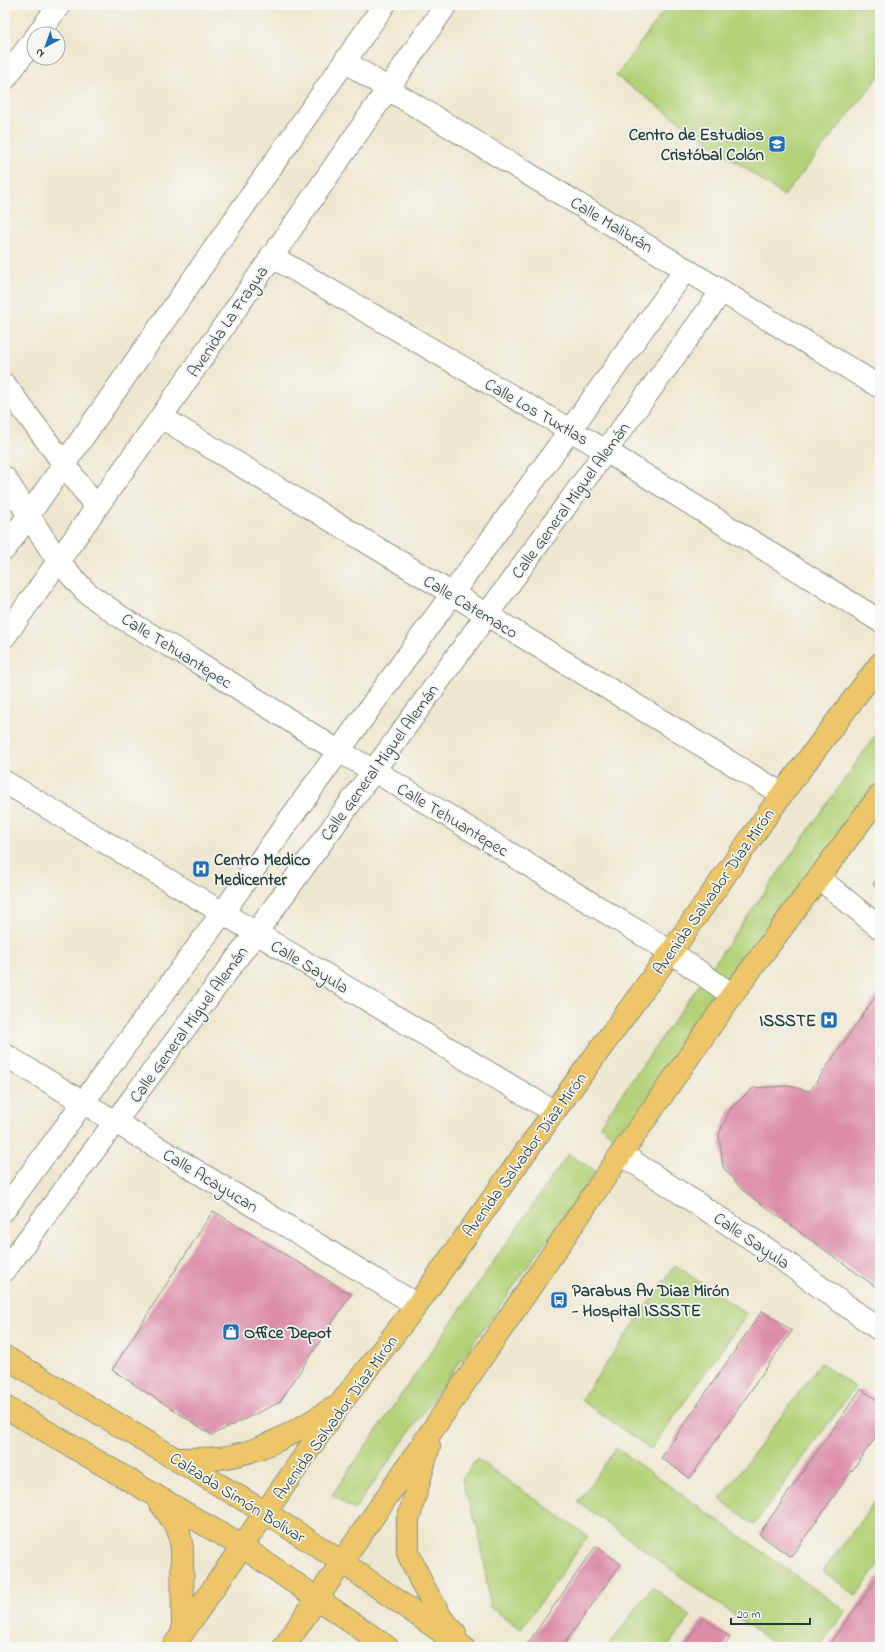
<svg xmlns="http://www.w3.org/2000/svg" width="885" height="1652" viewBox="0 0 885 1652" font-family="'Indie Flower',sans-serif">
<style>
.green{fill:#b3d178;stroke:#698756}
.building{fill:#dc8ba9}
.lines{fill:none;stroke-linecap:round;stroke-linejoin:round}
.minor-casing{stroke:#869282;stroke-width:24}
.major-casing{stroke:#869282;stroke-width:24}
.minor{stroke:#fff;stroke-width:22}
.major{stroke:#ecc569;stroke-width:22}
.labels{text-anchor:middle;stroke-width:3.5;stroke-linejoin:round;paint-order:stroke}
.poi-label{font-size:17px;font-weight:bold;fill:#1f3d34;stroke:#f6f6f2;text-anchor:start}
.street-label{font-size:17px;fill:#1f3d34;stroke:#f6f6f2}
</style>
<rect width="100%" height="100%" fill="#f6f6f2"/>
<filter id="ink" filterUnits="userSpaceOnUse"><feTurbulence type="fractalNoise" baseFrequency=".025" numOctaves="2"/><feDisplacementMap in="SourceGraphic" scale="8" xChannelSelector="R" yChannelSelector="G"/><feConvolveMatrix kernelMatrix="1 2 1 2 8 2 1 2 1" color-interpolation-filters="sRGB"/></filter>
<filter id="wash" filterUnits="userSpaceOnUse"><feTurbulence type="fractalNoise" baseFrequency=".012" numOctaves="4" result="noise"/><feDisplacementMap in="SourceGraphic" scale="16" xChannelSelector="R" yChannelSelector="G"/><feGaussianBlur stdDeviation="0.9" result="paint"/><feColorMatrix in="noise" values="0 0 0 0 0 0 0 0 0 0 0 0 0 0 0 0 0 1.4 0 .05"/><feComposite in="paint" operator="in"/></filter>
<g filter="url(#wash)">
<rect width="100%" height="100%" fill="#eee7cf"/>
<path class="green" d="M668,5H880V75L784,196L616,76Z
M880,729V787L618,1141L600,1125Z
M568,1154L596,1171L354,1510L332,1495Z
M675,1265L747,1314L651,1449L581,1400Z
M821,1363L855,1387L754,1525L720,1499Z
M616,1448L846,1611L819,1647H778L578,1502Z
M477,1459L588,1536L521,1629L490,1607C486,1580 484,1552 477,1526C472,1510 465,1496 462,1479Z
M880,1495V1563L856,1596L823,1571Z
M652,1587L691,1616L668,1647H608Z"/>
<g id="blocks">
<path class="building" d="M880,874V889L873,884Z
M880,990V1290L742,1190L723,1167L719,1134L731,1108L753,1088L788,1086L810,1091Z
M213,1211L351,1294L280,1402L212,1435L112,1370Z
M762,1311L792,1331L690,1478L661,1458Z
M861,1389L880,1402V1431L791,1557L759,1534Z
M596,1546L621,1564L562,1647H525Z
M880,1575V1644L878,1647H827Z
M703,1618L730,1637L724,1647H683Z"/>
</g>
</g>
<g filter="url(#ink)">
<use href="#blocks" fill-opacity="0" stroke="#869282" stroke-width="1"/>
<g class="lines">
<defs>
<path id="minor" d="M38,34L59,5
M345,61L388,89L880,387
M5,79L34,39
M271,256L606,451L880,621
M5,385L96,507
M161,417L782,794
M5,478L58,561L86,592L122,618L194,660L338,751L373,770L671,952L732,995
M5,549L384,5
M5,636L161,417L446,5
M5,782L554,1112
M819,878L880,928
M5,1055L417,1305
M621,1154L773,1253L880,1330
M5,1209L223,912L686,269
M5,1270L255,934L722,291"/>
<path id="major" d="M5,1357L266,1513L342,1562L463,1647
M5,1407L243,1547L387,1647
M429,1446L408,1520V1553L423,1586L442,1619L455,1633
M176,1459C190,1458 205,1460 219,1458C262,1453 296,1431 332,1409
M158,1500L178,1528L182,1548L183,1632
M173,1647L340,1404L417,1305L554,1112L671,952L782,794L880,664
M284,1647L621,1154L732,995L880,795"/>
</defs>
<use href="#minor" class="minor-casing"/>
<use href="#major" class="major-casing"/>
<use href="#minor" class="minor"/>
<use href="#major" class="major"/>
</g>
</g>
<defs>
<symbol id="school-square" viewBox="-11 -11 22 22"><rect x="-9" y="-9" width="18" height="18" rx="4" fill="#1f6fb2" stroke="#f6f6f2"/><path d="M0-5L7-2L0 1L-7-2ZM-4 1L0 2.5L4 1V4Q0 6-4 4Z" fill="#fff"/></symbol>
<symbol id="hospital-square" viewBox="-11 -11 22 22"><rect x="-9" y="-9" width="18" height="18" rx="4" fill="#1f6fb2" stroke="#f6f6f2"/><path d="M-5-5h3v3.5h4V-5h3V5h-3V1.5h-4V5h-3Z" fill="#fff"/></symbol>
<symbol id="bus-square" viewBox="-11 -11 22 22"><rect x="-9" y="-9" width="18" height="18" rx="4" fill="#1f6fb2" stroke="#f6f6f2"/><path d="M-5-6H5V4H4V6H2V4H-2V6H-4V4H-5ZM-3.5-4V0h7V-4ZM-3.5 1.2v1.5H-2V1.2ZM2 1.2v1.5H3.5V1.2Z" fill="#fff"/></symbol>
<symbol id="shop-square" viewBox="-11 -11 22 22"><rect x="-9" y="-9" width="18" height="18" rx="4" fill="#1f6fb2" stroke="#f6f6f2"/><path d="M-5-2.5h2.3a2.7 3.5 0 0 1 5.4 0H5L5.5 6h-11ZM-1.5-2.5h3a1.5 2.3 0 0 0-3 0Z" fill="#fff"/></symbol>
</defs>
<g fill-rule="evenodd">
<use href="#school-square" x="767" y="134" width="20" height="20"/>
<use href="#hospital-square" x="191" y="859" width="20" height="20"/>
<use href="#hospital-square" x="819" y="1010" width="20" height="20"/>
<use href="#bus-square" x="549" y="1290" width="20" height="20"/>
<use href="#shop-square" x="221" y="1322" width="20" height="20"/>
</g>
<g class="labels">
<g class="poi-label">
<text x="764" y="140" text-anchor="end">Centro de Estudios<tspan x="764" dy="20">Cristóbal Colón</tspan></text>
<text x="214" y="865">Centro Medico<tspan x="214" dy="20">Medicenter</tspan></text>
<text x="816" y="1026" text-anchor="end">ISSSTE</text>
<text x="572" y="1296">Parabus Av Diaz Mirón<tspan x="572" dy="20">- Hospital ISSSTE</tspan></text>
<text x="244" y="1338">Office Depot</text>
</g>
<g class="street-label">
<text transform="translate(612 224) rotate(31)" y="6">Calle Malibrán</text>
<text transform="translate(227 321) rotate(-56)" y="6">Avenida La Fragua</text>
<text transform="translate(537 411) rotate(30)" y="6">Calle Los Tuxtlas</text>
<text transform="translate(570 500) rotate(-54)" y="6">Calle General Miguel Alemán</text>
<text transform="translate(471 606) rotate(31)" y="6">Calle Catemaco</text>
<text transform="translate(177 650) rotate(32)" y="6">Calle Tehuantepec</text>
<text transform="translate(379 762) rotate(-54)" y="6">Calle General Miguel Alemán</text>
<text transform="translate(453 819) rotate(31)" y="6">Calle Tehuantepec</text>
<text transform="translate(713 891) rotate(-55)" y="6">Avenida Salvador Díaz Mirón</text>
<text transform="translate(310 966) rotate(31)" y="6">Calle Sayula</text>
<text transform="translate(188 1024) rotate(-54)" y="6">Calle General Miguel Alemán</text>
<text transform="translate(524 1154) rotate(-54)" y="6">Avenida Salvador Díaz Mirón</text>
<text transform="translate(211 1180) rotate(31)" y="6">Calle Acayucan</text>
<text transform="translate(752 1240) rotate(34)" y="6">Calle Sayula</text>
<text transform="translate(335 1417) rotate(-54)" y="6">Avenida Salvador Díaz Mirón</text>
<text transform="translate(238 1497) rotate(32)" y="6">Calzada Simón Bolívar</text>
</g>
</g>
<rect width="885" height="1652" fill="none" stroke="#f6f6f2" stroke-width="20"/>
<g transform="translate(46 46) rotate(221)"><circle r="19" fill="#f6f6f2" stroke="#a0aca6"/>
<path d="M0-3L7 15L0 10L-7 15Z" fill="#1f6fb2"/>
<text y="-6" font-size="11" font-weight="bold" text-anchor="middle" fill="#1f3d34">N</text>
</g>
<path d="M731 1618v6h79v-6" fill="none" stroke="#1f3d34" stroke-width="2"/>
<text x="737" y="1618" font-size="12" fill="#1f3d34" stroke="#f6f6f2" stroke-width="3" paint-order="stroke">20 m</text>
</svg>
